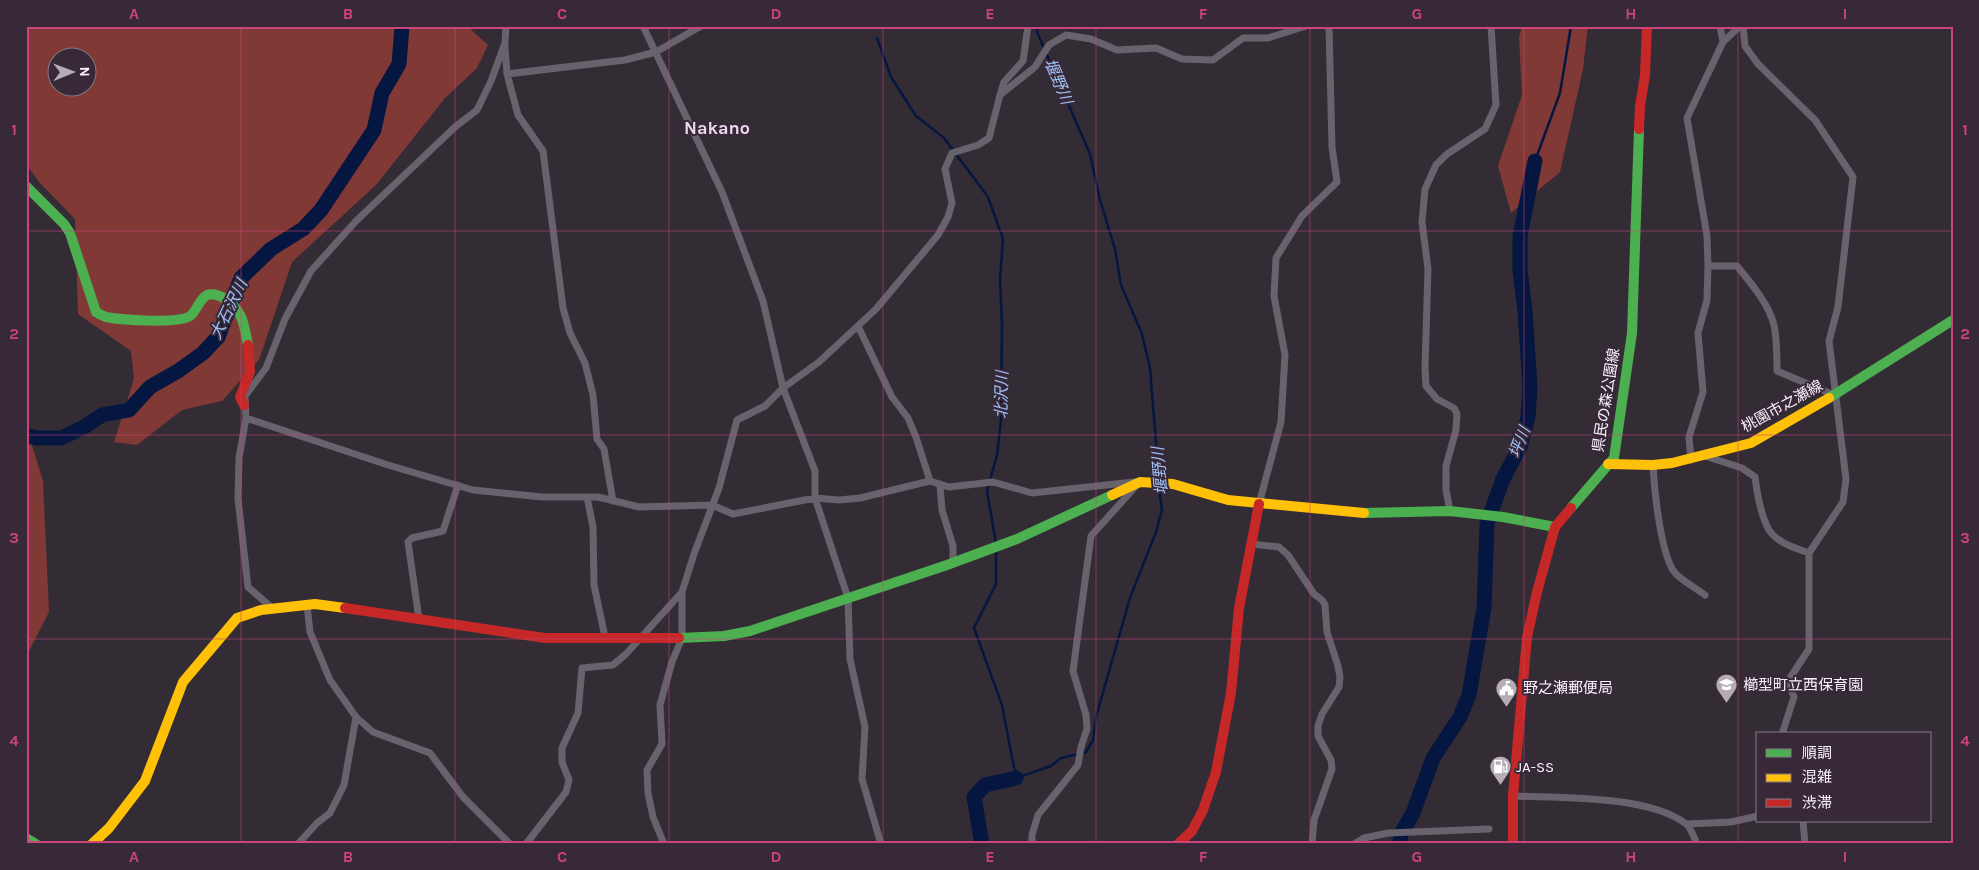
<svg xmlns="http://www.w3.org/2000/svg" width="1979" height="870" viewBox="0 0 1979 870" font-family="Karla,'Noto Sans JP',sans-serif">
<style>
.forest{fill:#813936;fill-rule:evenodd}
.lines{fill:none;stroke-linecap:round;stroke-linejoin:round}
.stream{stroke:#051741;stroke-width:2.5}
.river{stroke:#051741;stroke-width:15}
.street{stroke:#67626c;stroke-width:7}
.fast{stroke:#4caf50;stroke-width:10}
.slow{stroke:#ffc107;stroke-width:10}
.jam{stroke:#c62828;stroke-width:10}
.grid{fill:none;stroke:#cd437b;stroke-width:1;stroke-opacity:0.55}
.labels{text-anchor:middle;stroke-width:4;stroke-linejoin:round;paint-order:stroke}
.street-label{font-size:15px;fill:#fbf1fb;stroke:#372938}
.poi-label{font-size:15px;fill:#fbf1fb;stroke:#372938;text-anchor:start}
.water-label{font-size:16px;font-style:italic;fill:#a0c1f8;stroke:#372938}
.quarter-label{font-size:18px;font-weight:bold;fill:#ebd9ed;stroke:#372938}
.neatline{fill:none;stroke:#cd437b;stroke-width:2}
.grid-label{font-size:16px;text-anchor:middle;font-weight:bold;fill:#cd437b}
</style>
<rect width="100%" height="100%" fill="#342c34"/>
<path class="forest" d="M26,26H467L488,45L477,68L445,98L376,185L292,262L259,360L222,401L182,410L137,445L114,442L134,379L131,351L78,314L75,219L40,183L26,164ZM58,58H88V88H58Z
M1522,26H1588L1583,69L1560,172L1511,213L1498,166L1522,95L1519,37Z
M26,426L43,481L49,612L26,657Z"/>
<g class="lines">
<path class="stream" d="M1038,26L1037,32L1044,48
M877,38L891,77L916,116L944,138L988,197L1003,239L1000,280L1002,322L1001,420L997,455L987,491L996,544
M1046,53L1090,154L1100,200L1115,249L1121,285L1142,334L1150,368L1159,481
M1535,161L1560,93L1571,26
M996,549V584L974,628L1002,705L1016,778L1051,766L1061,758L1086,752L1093,740L1096,717L1130,598L1156,532L1162,510L1159,487"/>
<path class="river" d="M26,436L39,438H61L84,427L102,415L129,410L150,387L178,371L203,353L218,337L241,278L271,249L303,229L321,210L374,130L382,93L399,64L402,26
M982,844L974,797L985,785L1016,778
M1399,844L1402,832L1413,813L1433,758L1460,717L1469,695L1484,608L1487,523L1503,479L1520,447L1528,417L1530,387L1525,311L1520,270V236L1535,161"/>
<path class="street" d="M643,26L722,192L763,301L783,388L815,471V498L848,598L850,659L865,727L862,779L881,844
M1720,26L1723,42
M1743,26L1745,46L1758,64L1815,120L1853,177L1838,307L1829,341L1846,479L1843,502L1809,553V649L1790,678L1789,684L1794,697L1782,734
M505,47L507,74L625,60L656,52L701,26
M507,74L518,115L543,151L563,308L570,333L585,363L593,395L597,439L604,449L613,501
M1000,95L1004,82L1023,61L1028,26
M1708,266H1737C1750,282 1769,304 1774,325C1777,340 1777,356 1777,371L1834,395
M858,326L892,397L908,418L916,437L930,481
M246,418L388,465L473,490L542,497H598L639,507L712,505L733,514L815,498L839,500L860,498L930,481L949,487L993,482L1032,493L1134,482
M1705,456L1742,468L1755,477C1757,493 1761,516 1769,530C1777,543 1796,548 1809,553
M1691,460L1689,437L1703,392L1698,333L1707,300L1708,266L1707,236L1687,118L1723,42L1740,26
M1653,465C1654,488 1661,559 1676,574C1684,582 1696,588 1705,595
M940,485L942,510L953,546V563
M587,497L593,527L594,585L605,637
M1259,504L1281,422L1285,355L1274,296L1276,258L1302,216L1337,182L1332,147L1329,26
M1450,511L1446,490V466L1456,430L1457,414L1454,408L1437,399L1426,386L1425,368L1428,269L1422,222L1425,189L1436,165L1447,154L1485,129L1496,105L1491,26
M1251,544L1279,547L1288,555L1314,594L1322,600L1325,605L1327,632L1338,666L1340,677L1339,687L1322,714L1318,726V736L1331,760L1332,769L1314,820L1312,844
M307,605L310,632L330,680L356,717L373,732L430,753L463,797L510,844
M272,608L248,587L238,499L239,458L246,418L245,396L266,368L285,319L311,271L356,221L455,127L477,110L491,81L505,43L506,26
M419,619L408,542L412,538L443,531L458,485
M1513,796C1560,798 1649,795 1686,824C1691,827 1694,838 1697,844
M1803,821L1805,844
M1688,824L1731,822L1758,816
M298,844L317,823L330,813L344,785L356,717
M526,844L566,792L569,780L562,762V748L578,713L582,668L613,665L626,654L682,592L694,554L719,488L737,420L765,406L783,388L819,362L876,309L938,235L948,217L952,203L945,169L952,153L978,145L989,138L1000,95L1035,67L1049,45L1066,35L1091,39L1117,50L1156,48L1182,59L1213,60L1243,38H1268L1306,26
M664,844L653,817L648,793L647,770L662,744L660,705L672,662L682,638V592
M1032,844V835L1038,815L1078,765L1081,747L1087,729L1086,715L1073,671L1091,536L1136,486
M1354,844L1364,838L1388,833L1489,829"/>
<path class="fast" d="M26,186L64,224L70,233L96,312C99,314 103,316 106,317C121,320 179,324 190,316C197,311 199,299 207,295C212,293 217,295 222,297C242,308 244,323 248,345
M1829,398L1953,320
M1571,508L1614,458L1632,333L1639,129
M1364,513L1450,511L1503,517L1555,527
M679,638L724,636L750,631L947,565L1017,539L1112,495
M26,838L36,844"/>
<path class="slow" d="M1608,464L1653,465L1672,463L1751,443L1829,398
M1112,495L1140,482L1173,484L1228,500L1364,513
M92,844L109,828L145,781L183,682L237,618L261,610L315,604L345,608"/>
<path class="jam" d="M1639,129L1640,106L1645,75L1647,26
M244,405L240,397L250,372L248,345
M345,608L545,638H679
M1178,844L1192,831L1203,810L1216,772L1231,693L1239,608L1259,504
M1513,844V796L1527,637L1537,592L1555,527L1571,508"/>
</g>
<path class="grid" d="M241,26V844M455,26V844M669,26V844M883,26V844M1096,26V844M1310,26V844M1524,26V844M1738,26V844M26,231H1953M26,435H1953M26,639H1953"/>
<defs>
<symbol id="school-pin" viewBox="-11 -11 22 30"><path d="M0 17L-7.5 6A9.5 9.5 0 1 1 7.5 6Z" fill="#b5acb5" stroke="#372938"/><path d="M0-5L7-2L0 1L-7-2ZM-4 1L0 2.5L4 1V4Q0 6-4 4Z" fill="#fff"/></symbol>
<symbol id="civic-pin" viewBox="-11 -11 22 30"><path d="M0 17L-7.5 6A9.5 9.5 0 1 1 7.5 6Z" fill="#b5acb5" stroke="#372938"/><path d="M-.6-6.5H3V-4.5H.6V-3L4-1V1h2V6H-6V1h2V-1L-.6-3ZM-1.2 2.5V6h2.4V2.5Z" fill="#fff"/></symbol>
<symbol id="fuel-pin" viewBox="-11 -11 22 30"><path d="M0 17L-7.5 6A9.5 9.5 0 1 1 7.5 6Z" fill="#b5acb5" stroke="#372938"/><path d="M-5.5-6h7V0h2V4h1.3V-2.5L3-4.5l.8-.8L6-3V5H2.5V1h-1V6h-7ZM-4.2-4.7v3.2H.2V-4.7Z" fill="#fff"/></symbol>
</defs>
<g fill-rule="evenodd">
<use href="#school-pin" x="1714" y="672" width="25" height="34"/>
<use href="#civic-pin" x="1494" y="676" width="25" height="34"/>
<use href="#fuel-pin" x="1488" y="754" width="25" height="34"/>
</g>
<g class="labels">
<g class="street-label">
<text transform="translate(1606 400) rotate(-81)" y="5">県民の森公園線</text>
<text transform="translate(1782 406) rotate(-29)" y="5">桃園市之瀬線</text>
</g>
<g class="poi-label">
<text x="1743" y="690">櫛型町立西保育園</text>
<text x="1523" y="693">野之瀬郵便局</text>
<text x="1516" y="772">JA-SS</text>
</g>
<g class="water-label">
<text transform="translate(1059 81) rotate(67)" y="6">堰野川</text>
<text transform="translate(228 309) rotate(-64)" y="6">大石沢川</text>
<text transform="translate(1001 395) rotate(-89)" y="6">北沢川</text>
<text transform="translate(1519 442) rotate(-69)" y="6">坪川</text>
<text transform="translate(1159 471) rotate(-95)" y="6">堰野川</text>
</g>
<g class="quarter-label">
<text x="717" y="134">Nakano</text>
</g>
</g>
<rect width="1979" height="870" fill="none" stroke="#372938" stroke-width="55"/>
<rect x="1756" y="732" width="175" height="90" fill="#372938" stroke="#857986"/>
<rect x="1766" y="749" width="25" height="8" fill="#4caf50" stroke="#857986"/>
<text x="1802" y="758" font-size="15" fill="#fbf1fb">順調</text>
<rect x="1766" y="774" width="25" height="8" fill="#ffc107" stroke="#857986"/>
<text x="1802" y="782" font-size="15" fill="#fbf1fb">混雑</text>
<rect x="1766" y="799" width="25" height="8" fill="#c62828" stroke="#857986"/>
<text x="1802" y="808" font-size="15" fill="#fbf1fb">渋滞</text>
<g transform="translate(72 72) rotate(89)"><circle r="24" fill="#372938" stroke="#857986"/>
<path d="M0-4L9 19L0 12L-9 19Z" fill="#b5acb5"/>
<text y="-8" font-size="14" font-weight="bold" text-anchor="middle" fill="#fbf1fb">N</text>
</g>
<rect x="28" y="28" width="1924" height="814" class="neatline"/>
<g class="grid-label">
<text x="134" y="19">A</text>
<text x="348" y="19">B</text>
<text x="562" y="19">C</text>
<text x="776" y="19">D</text>
<text x="990" y="19">E</text>
<text x="1203" y="19">F</text>
<text x="1417" y="19">G</text>
<text x="1631" y="19">H</text>
<text x="1845" y="19">I</text>
<text x="14" y="135">1</text>
<text x="1965" y="135">1</text>
<text x="14" y="339">2</text>
<text x="1965" y="339">2</text>
<text x="14" y="543">3</text>
<text x="1965" y="543">3</text>
<text x="14" y="746">4</text>
<text x="1965" y="746">4</text>
<text x="134" y="862">A</text>
<text x="348" y="862">B</text>
<text x="562" y="862">C</text>
<text x="776" y="862">D</text>
<text x="990" y="862">E</text>
<text x="1203" y="862">F</text>
<text x="1417" y="862">G</text>
<text x="1631" y="862">H</text>
<text x="1845" y="862">I</text>
</g>
</svg>
